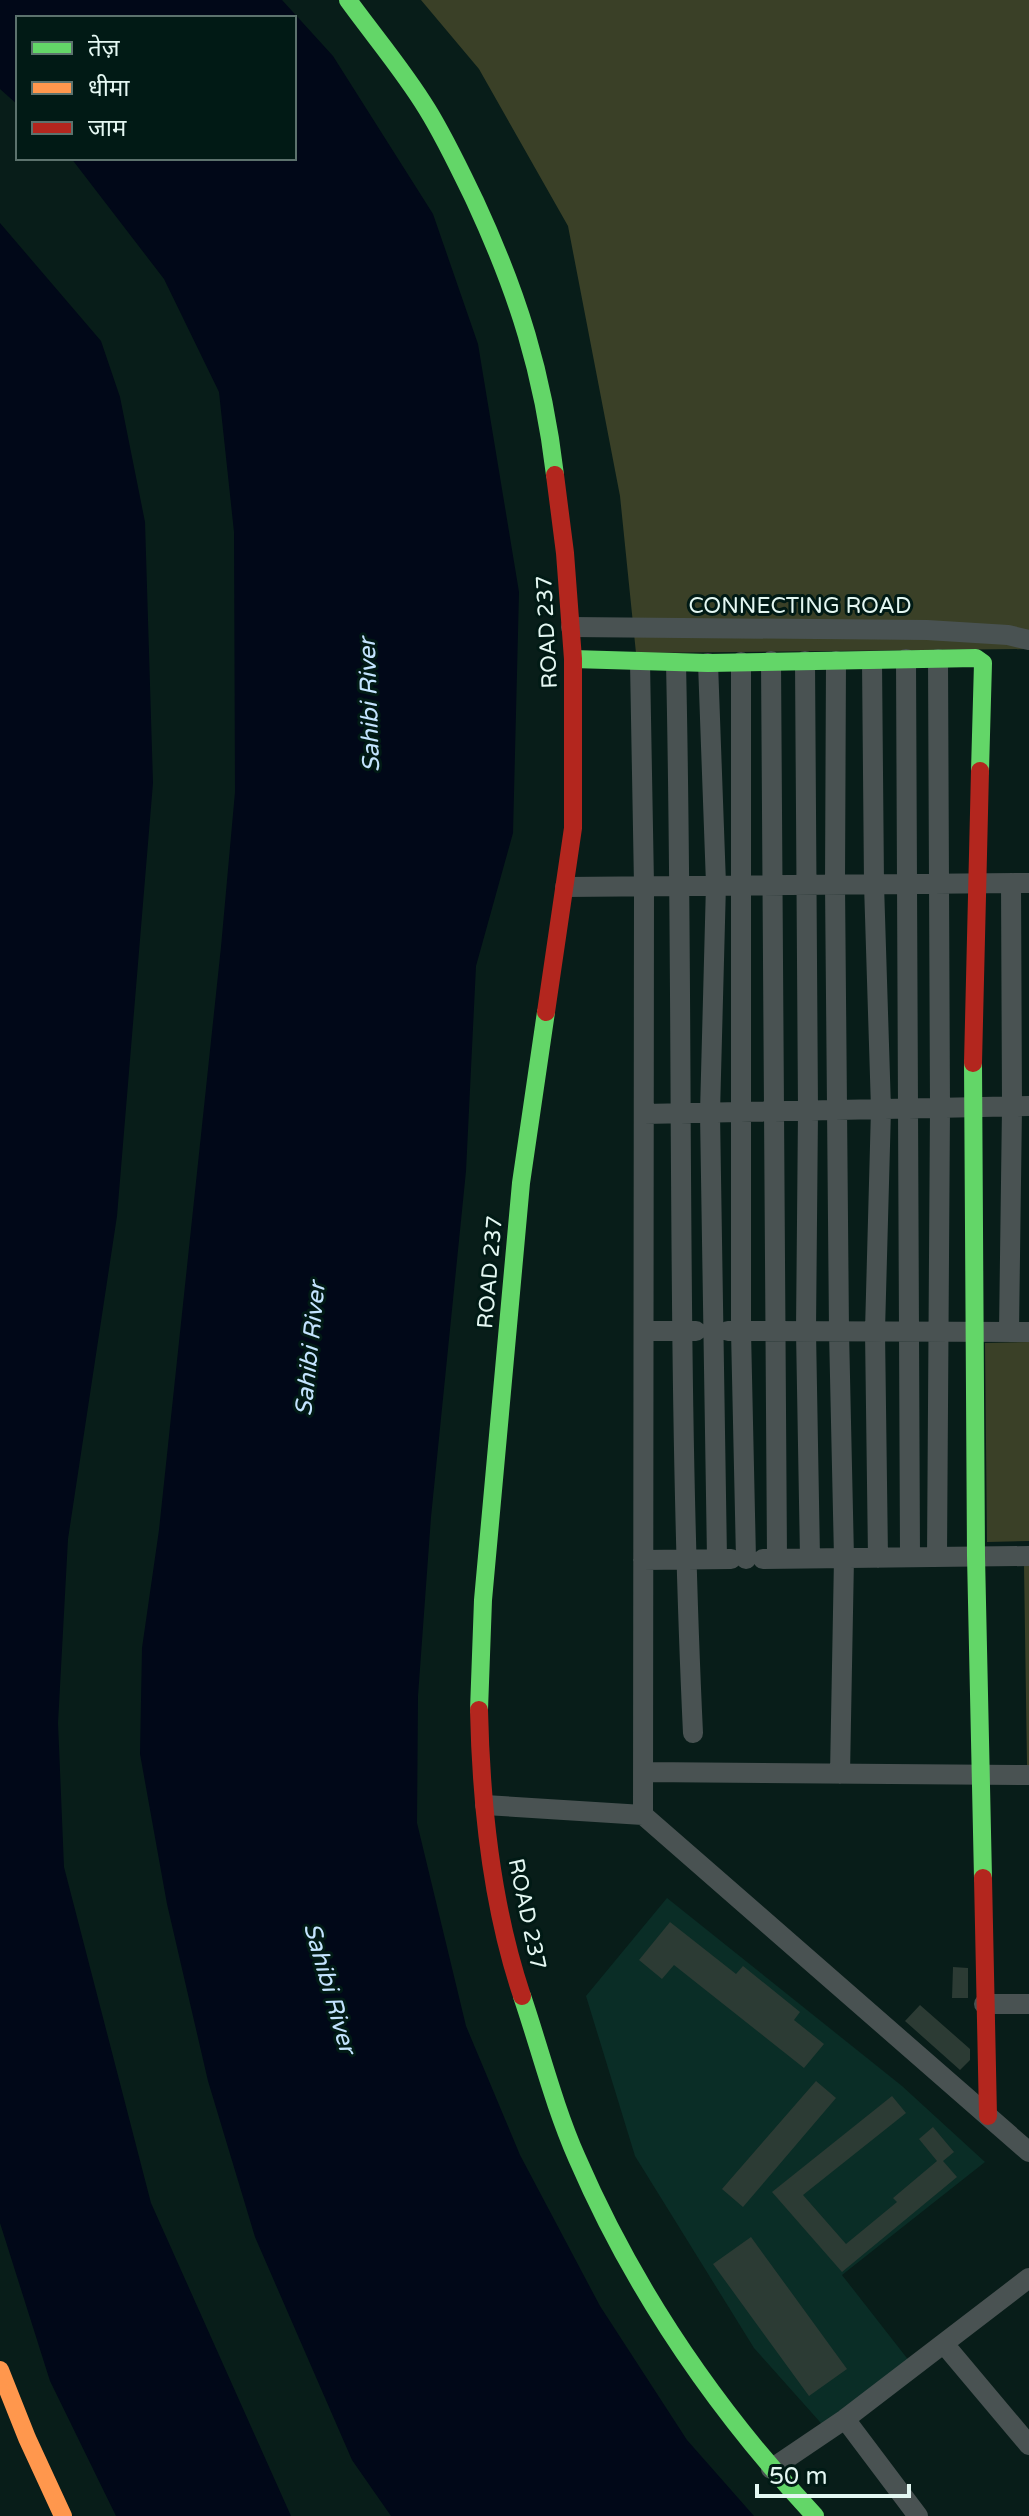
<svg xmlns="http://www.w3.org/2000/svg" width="1029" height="2516" viewBox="0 0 1029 2516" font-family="'Varela Round','Noto Sans Devanagari',sans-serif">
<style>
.built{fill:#0a2d26}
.green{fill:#3a4027}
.water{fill:#010818}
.building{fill:#2c3b34}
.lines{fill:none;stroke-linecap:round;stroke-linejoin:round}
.street{stroke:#495252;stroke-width:20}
.fast{stroke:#63d668;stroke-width:18}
.slow{stroke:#ff974d;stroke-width:18}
.jam{stroke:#b3261e;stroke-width:18}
.labels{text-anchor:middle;stroke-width:6;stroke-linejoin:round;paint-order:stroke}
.street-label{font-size:22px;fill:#e4f7f2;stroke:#011a15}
.water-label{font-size:24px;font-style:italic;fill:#c4e4ff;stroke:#011a15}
</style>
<rect width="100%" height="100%" fill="#081d19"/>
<path class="built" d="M667,1898L902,2086L985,2162L842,2275L910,2362L828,2431L754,2348L635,2156L586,1996Z"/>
<path class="green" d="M421,0H1029V649L636,653L620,496L568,226L479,69Z
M1029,1342V1541L987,1542L985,1343Z
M1024,1565H1029V1765H1027Z"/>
<path class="water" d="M0,0H282L333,56L433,214L478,344L519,592L513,833L476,966L466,1171L431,1517L418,1696L417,1823L466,2026L520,2155L600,2306L687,2440L754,2516H391L352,2460L255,2237L208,2081L167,1904L140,1754L142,1648L159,1530L221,947L235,792L234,532L219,392L164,279L71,158H294V18H18V105L0,89Z
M0,223L101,341L120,397L145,522L153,783L117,1216L68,1539L58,1723L64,1867L151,2203L291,2516H116L50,2381L0,2223Z"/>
<path class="building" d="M670,1922L736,1974L743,1966L800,2012L794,2020L824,2044L804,2068L674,1965L662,1979L639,1960Z
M953,1967L968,1968V1998H952Z
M920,2005L970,2049V2060L960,2070L905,2021Z
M816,2081L836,2098L743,2207L722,2189Z
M892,2096L906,2113L803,2195L846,2244L897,2202L893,2198L937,2161L919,2139L933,2127L954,2152L943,2161L957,2177L842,2272L772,2192Z
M751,2237L847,2369L809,2396L713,2264Z"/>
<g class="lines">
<path class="street" d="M571,627L927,630L1008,635L1029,640
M906,659L910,1557
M771,661L777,1559
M805,661L808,1111L806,1331L810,1558
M836,661L835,884L839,1331L844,1558L840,1774
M872,661L874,884L881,1109L875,1331L878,1558
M640,662L644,885L643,1815
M741,662V1331L746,1559
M676,663C684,1019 676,1376 693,1733
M708,663L716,884L710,1113L717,1559
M565,887L1029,883
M644,1114L1029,1106
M644,1331H696
M728,1331L1029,1332
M1009,1332L1012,1107L1011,883
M937,1557L940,1108L938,659
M763,1559L1029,1556
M643,1560L731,1559
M643,1772L1029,1775
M485,1805L643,1815L1029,2152
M984,2004H1029
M944,2344L1029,2445
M845,2419L918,2516
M771,2469L845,2419L1029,2278"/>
<path class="fast" d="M348,0C374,36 404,71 427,109C445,138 460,170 475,201C518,294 543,373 555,475
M573,659L708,663L976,658L983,663L980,771
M973,1063L976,1556L983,1878
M479,1710L483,1600L521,1183L546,1012
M522,1996C540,2049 554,2106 577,2158C634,2290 717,2411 815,2516"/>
<path class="slow" d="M0,2370L27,2438L63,2516"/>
<path class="jam" d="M546,1012L573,828V659L565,553L555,475
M973,1063L980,771
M479,1710C481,1803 492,1907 522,1996
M983,1878L988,2116"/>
</g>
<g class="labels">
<g class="street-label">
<text x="800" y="613">CONNECTING ROAD</text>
<text transform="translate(546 632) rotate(-93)" y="8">ROAD 237</text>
<text transform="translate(489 1272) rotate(-85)" y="8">ROAD 237</text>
<text transform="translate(528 1914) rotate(78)" y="8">ROAD 237</text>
</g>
<g class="water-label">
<text transform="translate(369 705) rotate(-92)" y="8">Sahibi River</text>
<text transform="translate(310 1349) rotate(-84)" y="8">Sahibi River</text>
<text transform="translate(330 1988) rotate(74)" y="8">Sahibi River</text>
</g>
</g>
<rect x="16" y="16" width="280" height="144" fill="#011a15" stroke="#5c726d" stroke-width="2"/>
<rect x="32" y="42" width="40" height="12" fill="#63d668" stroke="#5c726d" stroke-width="2"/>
<text x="88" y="56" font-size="24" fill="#e4f7f2">तेज़</text>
<rect x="32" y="82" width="40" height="12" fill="#ff974d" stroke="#5c726d" stroke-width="2"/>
<text x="88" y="96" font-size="24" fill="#e4f7f2">धीमा</text>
<rect x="32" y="122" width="40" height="12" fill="#b3261e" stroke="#5c726d" stroke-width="2"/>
<text x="88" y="136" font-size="24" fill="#e4f7f2">जाम</text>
<path d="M757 2484v12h152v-12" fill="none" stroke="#e4f7f2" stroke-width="4"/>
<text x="769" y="2484" font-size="24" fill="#e4f7f2" stroke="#011a15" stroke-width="6" paint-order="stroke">50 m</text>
</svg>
